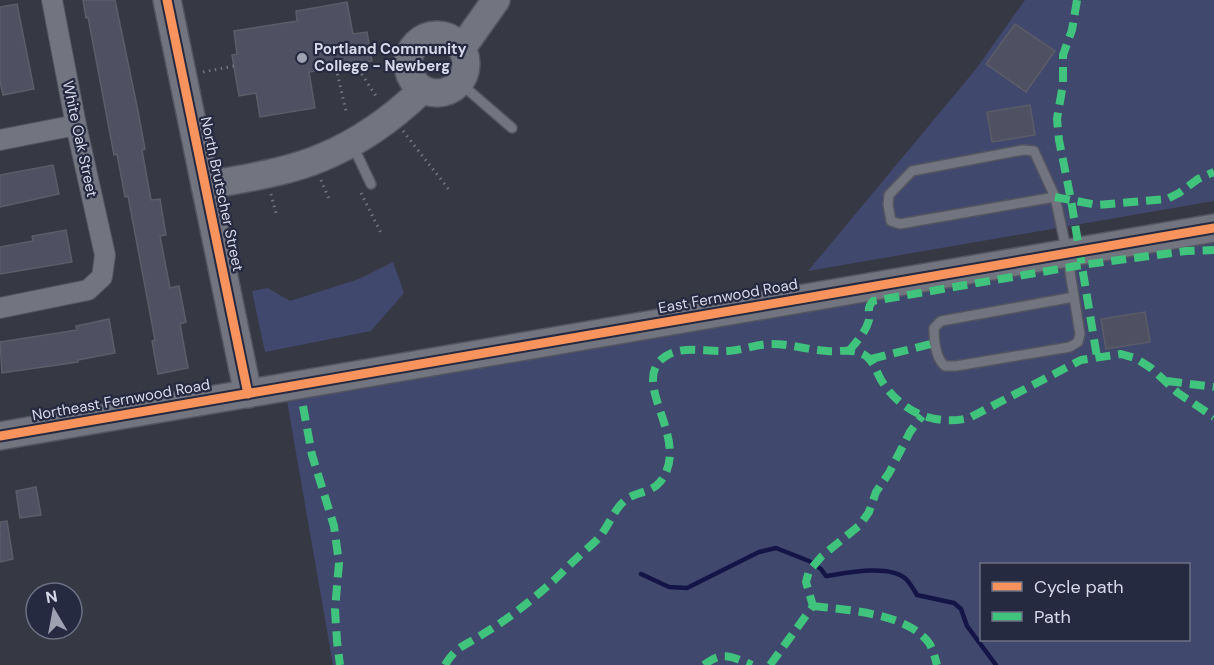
<svg xmlns="http://www.w3.org/2000/svg" width="1214" height="665" viewBox="0 0 1214 665" font-family="'DM Sans',sans-serif">
<style>
.green{fill:#41486d;fill-rule:evenodd}
.lines{fill:none;stroke-linecap:round;stroke-linejoin:round}
.stream{stroke:#141447;stroke-width:4.5}
.building{fill:#4f5162;stroke:#5b5d68;stroke-width:1.5}
.lane-casing{stroke:#535560;stroke-width:12}
.street-casing{stroke:#535560;stroke-width:22}
.secondary-casing{stroke:#535560;stroke-width:30}
.path{stroke:#73757e;stroke-width:3;stroke-dasharray:1.5 4.5;stroke-linecap:butt}
.lane{stroke:#727480;stroke-width:9}
.street{stroke:#727480;stroke-width:20}
.secondary{stroke:#727480;stroke-width:27}
.quiet{stroke:#40c37c;stroke-width:8;stroke-dasharray:15 8;stroke-linecap:butt}
.cycleway-casing{stroke:#262a40;stroke-width:13}
.cycleway{stroke:#f8935d;stroke-width:9}
.poi-dot{fill:#9ea1af;stroke:#262a40;stroke-width:2}
.labels{text-anchor:middle;stroke-width:4.5;stroke-linejoin:round;paint-order:stroke}
.poi-label{font-size:15px;font-weight:bold;fill:#d6dae8;stroke:#262a40;text-anchor:start}
.street-label{font-size:15px;fill:#d6dae8;stroke:#262a40}
</style>
<rect width="100%" height="100%" fill="#363844"/>
<path class="green" d="M1025,0H1214V201L808,271L976,69Z
M1214,241V665H333L287,401ZM982,564H1188V640H982Z
M393,262L404,293L371,331L265,352L252,291L268,288L290,301L359,279Z"/>
<g class="lines">
<path class="stream" d="M641,574L669,587L687,588L759,552L776,548L809,561L821,569L826,576C846,573 889,564 906,579C910,583 914,590 917,595L954,603L961,609L967,626L996,665"/>
</g>
<path class="building" d="M83,0H115L138,111L145,149L142,150L151,200L160,199L166,235L160,236L170,288L179,286L186,322L180,324L188,368L158,374L152,341L155,340L128,196L125,197L117,154L114,155L88,17L86,18Z
M347,2L353,34L367,32L372,61L309,72L315,108L260,117L256,93L239,96L232,55L237,54L234,31L297,21L296,11Z
M17,4L34,89L3,95L0,81V7Z
M1015,24L1055,51L1026,92L986,64Z
M1030,105L1035,135L992,142L987,112Z
M53,165L59,194L0,207V175Z
M66,230L72,262L0,274V247L33,241L32,236Z
M1145,312L1150,342L1106,349L1101,319Z
M109,319L115,353L78,360V362L2,373L0,342L77,330L76,326Z
M36,487L41,515L20,518L16,491Z
M7,521L13,559L0,562V522Z"/>
<g class="lines">
<defs>
<path id="lane" d="M460,83L512,128
M353,146L371,184
M1055,197L900,224L891,221L888,205L889,195L912,171L1023,150L1034,151L1055,197L1067,253L1080,334L1078,342L1070,347L956,366H945C935,358 934,340 934,328L941,321L1074,297"/>
<path id="street" d="M0,140L76,125
M0,308L88,290L102,277L105,255L76,125L52,0"/>
<path id="secondary" d="M167,0L248,394
M408 64a29 29 0 1 1 58 0a29 29 0 1 1-58 0Z
M462,48L496,0
M205,186C244,178 286,173 323,157C359,142 394,117 422,90
M0,436L1214,228"/>
</defs>
<use href="#lane" class="lane-casing"/>
<use href="#street" class="street-casing"/>
<use href="#secondary" class="secondary-casing"/>
<path class="path" d="M355,64L378,99
M336,68L346,111
M203,72L234,66
M403,131L450,191
M321,180L330,201
M361,193L382,235
M271,194L277,217"/>
<use href="#lane" class="lane"/>
<use href="#street" class="street"/>
<use href="#secondary" class="secondary"/>
<path class="quiet" d="M1077,0L1072,30L1063,55V84L1057,119L1059,140L1071,200L1097,357
M1055,197L1097,205L1167,199L1179,193L1198,179L1214,172
M849,351C856,342 866,332 869,320C870,312 866,308 873,301L1082,265L1186,251L1214,250
M871,359L935,343
M1167,381L1214,387
M303,406L312,455L334,526L339,563L335,610L337,641L340,665
M813,606C847,610 907,613 929,643C933,649 935,658 937,665
M445,665C457,645 465,646 483,634C507,620 531,601 552,582C561,574 569,565 578,557C585,550 595,543 601,535C610,523 615,507 628,498C638,492 652,492 660,482C694,440 626,381 666,356C683,345 708,352 728,351C742,350 755,345 768,344C788,343 807,350 827,351C837,352 848,349 858,352C874,357 875,371 883,383C903,413 935,426 969,418L1081,360L1121,354L1135,358L1151,368L1178,393L1214,417
M704,665C723,650 732,657 752,665
M770,665L813,606L806,582L809,571L822,556L860,525L869,512L876,492L889,473L910,432L922,416"/>
<defs>
<path id="cycleway" d="M167,0L248,394
M0,436L1214,228"/>
</defs>
<use href="#cycleway" class="cycleway-casing"/>
<use href="#cycleway" class="cycleway"/>
</g>
<circle class="poi-dot" cx="302" cy="58" r="6"/>
<g class="labels">
<g class="poi-label">
<text x="314" y="54">Portland Community<tspan x="314" dy="17">College - Newberg</tspan></text>
</g>
<g class="street-label">
<text transform="translate(80 139) rotate(78)" y="5">White Oak Street</text>
<text transform="translate(222 194) rotate(78)" y="5">North Brutscher Street</text>
<text transform="translate(728 296) rotate(-10)" y="5">East Fernwood Road</text>
<text transform="translate(121 400) rotate(-10)" y="5">Northeast Fernwood Road</text>
</g>
</g>
<rect x="980" y="563" width="210" height="78" fill="#262a40" stroke="#6c7083" stroke-width="1.5"/>
<rect x="992" y="582" width="30" height="9" fill="#f8935d" stroke="#6c7083" stroke-width="1.5"/>
<text x="1034" y="593" font-size="18" fill="#d6dae8">Cycle path</text>
<rect x="992" y="612" width="30" height="9" fill="#40c37c" stroke="#6c7083" stroke-width="1.5"/>
<text x="1034" y="623" font-size="18" fill="#d6dae8">Path</text>
<g transform="translate(54 611) rotate(350)"><circle r="28" fill="#262a40" stroke="#6c7083" stroke-width="1.5"/>
<path d="M0-4.5L10 22L0 15L-10 22Z" fill="#9ea1af"/>
<text y="-9" font-size="16" font-weight="bold" text-anchor="middle" fill="#d6dae8">N</text>
</g>
</svg>
